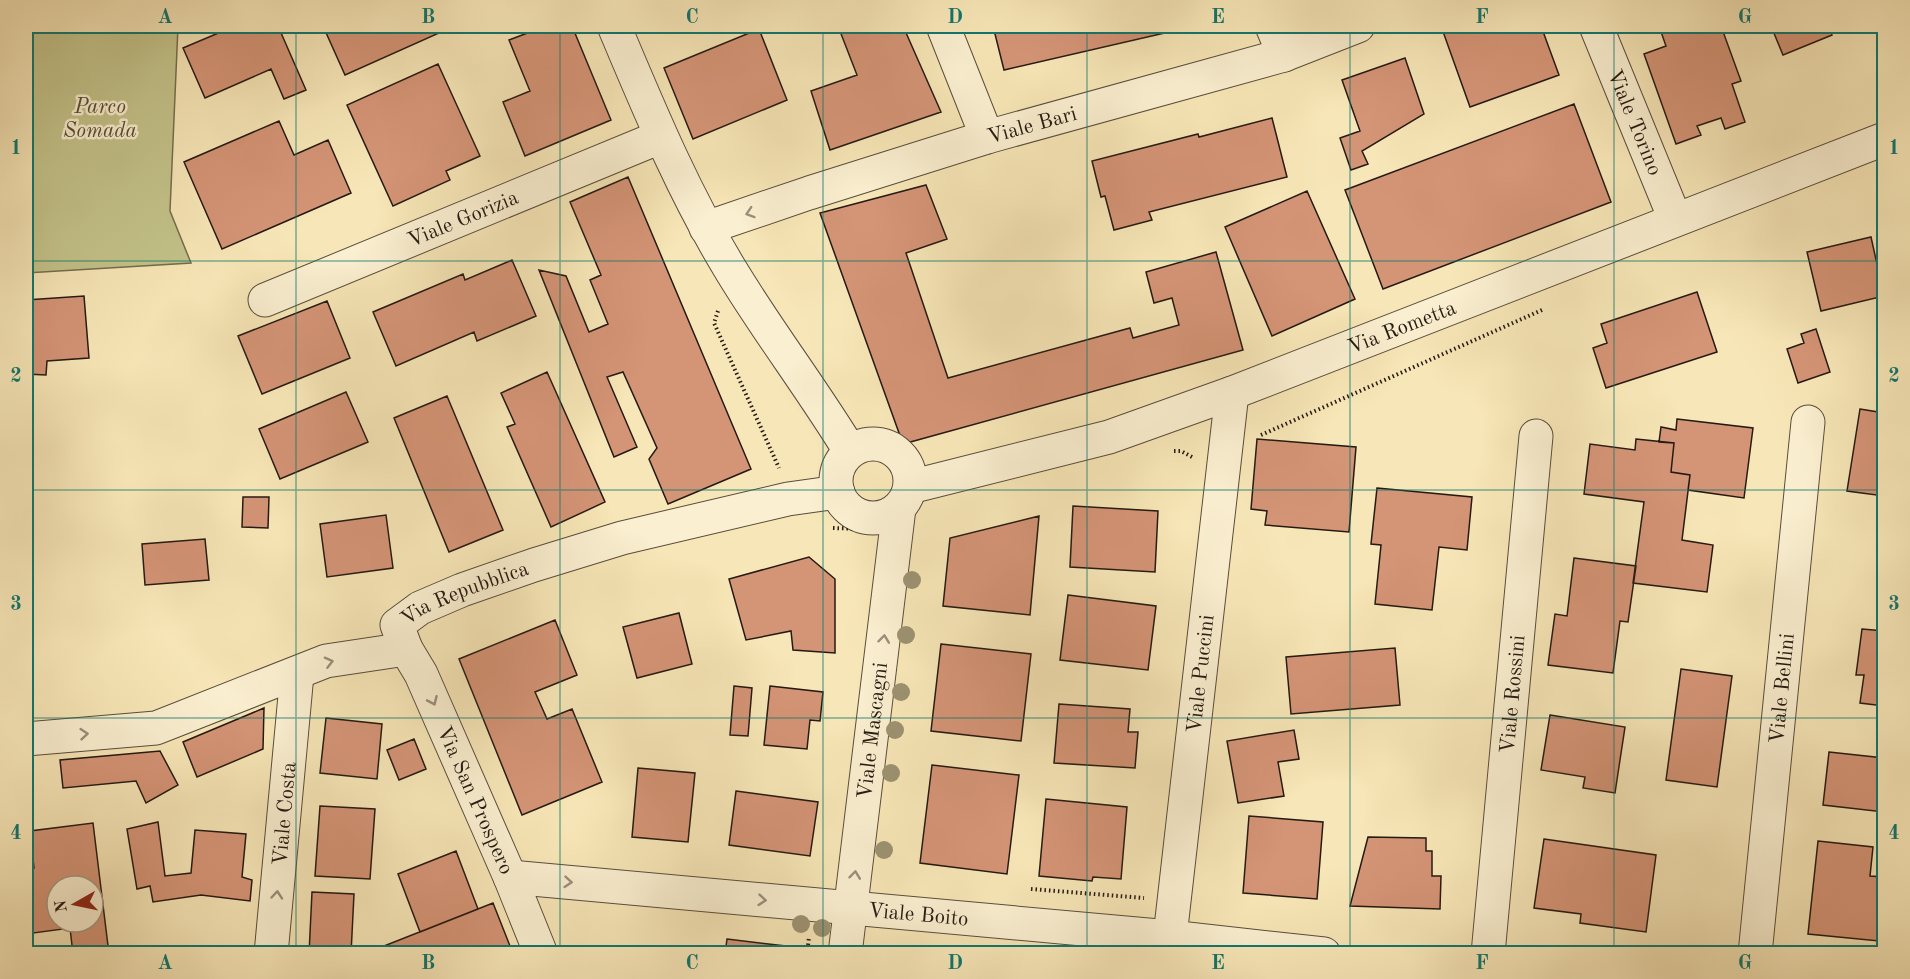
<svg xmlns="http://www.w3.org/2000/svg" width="1910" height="979" viewBox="0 0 1910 979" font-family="'Old Standard TT',serif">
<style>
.green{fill:#c3c38a;stroke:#746e4e;stroke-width:1.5}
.building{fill:#d49476;stroke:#241a13;stroke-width:1.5;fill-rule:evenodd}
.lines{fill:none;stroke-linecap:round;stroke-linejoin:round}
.minor-casing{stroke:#594d3c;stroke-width:35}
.path{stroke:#241a13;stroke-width:4;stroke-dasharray:1.5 3;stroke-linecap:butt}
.minor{stroke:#faefd0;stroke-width:33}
.tree{fill:#9d9271}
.oneway{stroke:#9a8f7b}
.grid{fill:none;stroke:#0f766e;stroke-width:1.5;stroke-opacity:0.55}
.labels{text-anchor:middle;stroke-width:5;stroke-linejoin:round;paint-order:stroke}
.park-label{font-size:21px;font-style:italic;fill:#544d37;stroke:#faefd0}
.street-label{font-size:21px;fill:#241a13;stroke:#faefd0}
.neatline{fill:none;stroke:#0f766e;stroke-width:2}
.grid-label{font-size:20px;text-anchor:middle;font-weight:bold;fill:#0f766e}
</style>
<rect width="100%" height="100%" fill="#f7e6b7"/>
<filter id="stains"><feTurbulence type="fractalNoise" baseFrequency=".00333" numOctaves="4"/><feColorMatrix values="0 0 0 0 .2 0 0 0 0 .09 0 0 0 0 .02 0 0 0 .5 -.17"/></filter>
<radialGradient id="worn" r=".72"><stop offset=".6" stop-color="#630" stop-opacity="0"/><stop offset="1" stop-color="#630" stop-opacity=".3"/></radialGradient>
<path class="green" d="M26,26H178L170,211L191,263L26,273Z"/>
<path class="building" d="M235,26H278L306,90L284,99L271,69L205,98L183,48Z
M323,26H446L448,29L345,75Z
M546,26H572L611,120L525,156L503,102L530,91L509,40Z
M838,26H903L941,112L830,150L811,91L857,75Z
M993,26H1195L1004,70Z
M1441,26H1541L1559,75L1470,107Z
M1659,26H1721L1741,81L1732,84L1745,122L1725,129L1721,118L1697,126L1701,135L1676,144L1644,54L1666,46Z
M1771,26H1830H1828L1832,35L1783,55Z
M759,29L787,100L693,139L664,68Z
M1405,58L1424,114L1362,151L1368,164L1351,170L1340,138L1360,131L1342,80Z
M438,64L480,156L446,171L450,180L393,206L347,105Z
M1574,104L1611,202L1383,289L1345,190Z
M1272,118L1287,177L1149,212L1152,220L1114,230L1105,196L1101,197L1092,161L1198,134L1199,137Z
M279,121L294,155L328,140L351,193L222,249L184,162Z
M628,177L751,469L668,504L649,459L657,448L623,372L607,377L637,447L614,457L539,270L566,276L589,332L608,324L590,280L601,275L570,202Z
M926,185L947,239L906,253L948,378L1130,328L1133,338L1179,325L1172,298L1154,303L1146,272L1216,252L1243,350L903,444L820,213Z
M1307,191L1355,299L1272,336L1225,227Z
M1871,237L1884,296L1821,311L1807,252Z
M512,260L536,316L477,341L474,332L396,366L373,312L463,274L465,280Z
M1697,292L1717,352L1606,388L1593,348L1607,343L1601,324Z
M84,296L89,358L47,361L46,375L26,374V300Z
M327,301L350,358L262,394L238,336Z
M1816,329L1830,372L1798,383L1787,349L1804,343L1801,334Z
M547,372L605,502L551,527L507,427L515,424L501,393Z
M346,392L368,442L280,479L259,429Z
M447,396L503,530L449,552L394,418Z
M1860,409L1884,413V496L1847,491Z
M1677,419L1753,428L1744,498L1688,490L1690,475L1671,472L1674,443L1659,442L1661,427L1676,430Z
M1257,439L1356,447L1349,532L1265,525L1267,511L1251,509Z
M1636,439L1674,443L1671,472L1690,475L1682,540L1713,545L1707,592L1633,583L1644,502L1584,494L1590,444L1635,450Z
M1377,488L1472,497L1467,550L1439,547L1432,610L1375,604L1381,545L1371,544Z
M243,497H269L268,528L242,527Z
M1073,506L1158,511L1155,572L1070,567Z
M386,515L393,568L327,577L320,524Z
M1039,516L1030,615L943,606L950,538Z
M205,539L209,580L145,585L142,544Z
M809,557L835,579V653L793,650L791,631L746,640L729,579Z
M1574,558L1636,566L1628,622L1620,621L1613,673L1548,665L1555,614L1567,616Z
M1068,595L1156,606L1148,670L1060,660Z
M679,613L692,664L637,678L623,627Z
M555,620L577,675L535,692L547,719L572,709L602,782L522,815L459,659Z
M1862,629L1884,631V706L1860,703L1864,675H1856Z
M941,644L1031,654L1021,741L931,731Z
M1395,648L1400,705L1291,714L1286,657Z
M1681,669L1732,676L1717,787L1666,780Z
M734,686L752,688L748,736L730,735Z
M770,686L823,692L820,721L810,720L807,749L764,745Z
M1059,704L1130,709L1128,732H1138L1135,768L1054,763Z
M264,708L263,749L197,777L183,742Z
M1550,715L1625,727L1615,793L1583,788L1585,777L1541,770Z
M326,718L382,724L377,779L320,773Z
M1294,730L1299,759L1278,762L1284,796L1238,803L1227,741Z
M414,739L426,769L399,780L387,750Z
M160,751L178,785L146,803L136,781L63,788L60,760Z
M1829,752L1884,758V812L1823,805Z
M932,765L1019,775L1007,874L920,863Z
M638,768L695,773L688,842L632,837Z
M736,791L818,802L810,856L729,845Z
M1046,799L1127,807L1121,879L1093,877L1092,881L1039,876Z
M320,806L375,809L370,879L315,876Z
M1249,816L1323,822L1317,899L1243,893Z
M158,822L165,876L191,873L195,830L246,834L242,877L252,880L250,901L201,895L153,902L150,886L137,889L127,829Z
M93,823L109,954H73L70,928L26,934V869L34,868L30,831ZM57,886H93V922H57Z
M1368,837L1426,838V851H1432V876H1441L1440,909L1350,906Z
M1544,839L1656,855L1646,932L1580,923L1581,914L1534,908Z
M1818,841L1873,847L1870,876L1884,877L1879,941L1808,934Z
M456,851L478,909L420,932L398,874Z
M312,892L354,894L351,954H309Z
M493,903L510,946L491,954H385L384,946Z
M727,939L803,948L802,954H725Z
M619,948L665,954H618Z"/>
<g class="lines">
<defs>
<g id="minor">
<path d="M614,26C649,109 684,194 732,272C769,333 813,390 850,451"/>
<path d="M943,26L987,137"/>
<path d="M1272,26L1284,55"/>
<path id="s1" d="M1596,26L1675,219"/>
<path id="s2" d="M706,228L809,193L987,137L1284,55L1358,26"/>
<path id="s3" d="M265,300L660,137"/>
<circle cx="873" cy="481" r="37"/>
<path id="s4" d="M910,487L1109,437L1232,393L1884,139"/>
<path d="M26,739L156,728L326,661L406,649"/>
<path id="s5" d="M510,877L1170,937L1324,954"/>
<path id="s6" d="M271,954L297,674"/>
<path id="s7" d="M541,954L510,877L421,674L406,649L397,625L420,608L462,590L534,565L622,538L788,499L838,492"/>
<path id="s8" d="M845,954L899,508"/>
<path id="s9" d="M1168,954L1232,393"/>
<path id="s10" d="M1488,954L1536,436"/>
<path id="s11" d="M1755,954L1808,422"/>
</g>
</defs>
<use href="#minor" class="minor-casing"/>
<path class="path" d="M718,311L714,323L779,468
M1261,435L1542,310
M1174,451H1181L1192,457
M833,528L864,529
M1031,889L1144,898
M807,954L809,937"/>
<use href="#minor" class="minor"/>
</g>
<g class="tree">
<circle cx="912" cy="580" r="9"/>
<circle cx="906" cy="635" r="9"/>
<circle cx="901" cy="692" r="9"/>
<circle cx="895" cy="730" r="9"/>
<circle cx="891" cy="773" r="9"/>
<circle cx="884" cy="850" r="9"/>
<circle cx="801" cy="924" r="9"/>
<circle cx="822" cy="928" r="9"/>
</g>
<defs><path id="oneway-chevron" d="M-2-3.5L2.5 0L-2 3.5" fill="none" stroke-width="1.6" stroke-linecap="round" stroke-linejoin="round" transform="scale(1.5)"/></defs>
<g class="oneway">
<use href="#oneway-chevron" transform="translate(750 213) rotate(162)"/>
<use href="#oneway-chevron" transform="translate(884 639) rotate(-83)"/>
<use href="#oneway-chevron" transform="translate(329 662) rotate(-14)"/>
<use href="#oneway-chevron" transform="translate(433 701) rotate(66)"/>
<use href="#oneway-chevron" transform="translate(84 734) rotate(-5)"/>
<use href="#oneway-chevron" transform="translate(855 875) rotate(-83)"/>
<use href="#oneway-chevron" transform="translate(568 882) rotate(5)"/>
<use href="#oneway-chevron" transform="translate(277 895) rotate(-85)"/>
<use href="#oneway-chevron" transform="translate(762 900) rotate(5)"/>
</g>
<path class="grid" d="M296,26V954M560,26V954M823,26V954M1087,26V954M1350,26V954M1614,26V954M26,261H1884M26,490H1884M26,718H1884"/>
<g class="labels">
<g class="park-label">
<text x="100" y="113">Parco<tspan x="100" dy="24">Somada</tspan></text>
</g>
<g class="street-label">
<text dy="7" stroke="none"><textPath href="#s1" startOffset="104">Viale Torino</textPath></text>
<text dy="7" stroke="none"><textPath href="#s2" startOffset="342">Viale Bari</textPath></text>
<text dy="7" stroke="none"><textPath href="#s3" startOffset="214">Viale Gorizia</textPath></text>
<text dy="7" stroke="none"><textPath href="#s4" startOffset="518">Via Rometta</textPath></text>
<text dy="7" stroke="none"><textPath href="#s7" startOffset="435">Via Repubblica</textPath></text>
<text dy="7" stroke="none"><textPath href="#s9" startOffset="282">Viale Puccini</textPath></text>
<text dy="7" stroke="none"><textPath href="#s11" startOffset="267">Viale Bellini</textPath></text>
<text dy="7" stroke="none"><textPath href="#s10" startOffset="261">Viale Rossini</textPath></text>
<text dy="7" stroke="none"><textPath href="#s8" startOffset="225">Viale Mascagni</textPath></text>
<text transform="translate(476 800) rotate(66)" y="7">Via San Prospero</text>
<text dy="7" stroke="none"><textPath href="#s6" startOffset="141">Viale Costa</textPath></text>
<text dy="7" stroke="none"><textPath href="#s5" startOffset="410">Viale Boito</textPath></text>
</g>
</g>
<rect width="1910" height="979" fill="none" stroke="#f7e6b7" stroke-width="66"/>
<g transform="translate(75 904) rotate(261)"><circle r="28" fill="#faefd0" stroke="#a49a84" stroke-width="1.5"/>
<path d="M0-4.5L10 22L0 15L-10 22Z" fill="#8f2418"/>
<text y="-9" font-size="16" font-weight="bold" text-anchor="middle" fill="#241a13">N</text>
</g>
<rect x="33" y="33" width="1844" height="913" class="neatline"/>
<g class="grid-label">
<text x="165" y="23">A</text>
<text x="428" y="23">B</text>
<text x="692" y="23">C</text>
<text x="955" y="23">D</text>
<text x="1218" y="23">E</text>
<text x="1482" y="23">F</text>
<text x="1745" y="23">G</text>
<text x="16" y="154">1</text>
<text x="1894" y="154">1</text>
<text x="16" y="382">2</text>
<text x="1894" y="382">2</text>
<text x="16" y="610">3</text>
<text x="1894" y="610">3</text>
<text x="16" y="839">4</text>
<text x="1894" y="839">4</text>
<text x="165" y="969">A</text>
<text x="428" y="969">B</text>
<text x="692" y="969">C</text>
<text x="955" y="969">D</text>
<text x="1218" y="969">E</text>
<text x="1482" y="969">F</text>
<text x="1745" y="969">G</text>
</g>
<rect width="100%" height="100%" filter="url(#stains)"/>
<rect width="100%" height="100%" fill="url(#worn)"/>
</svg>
